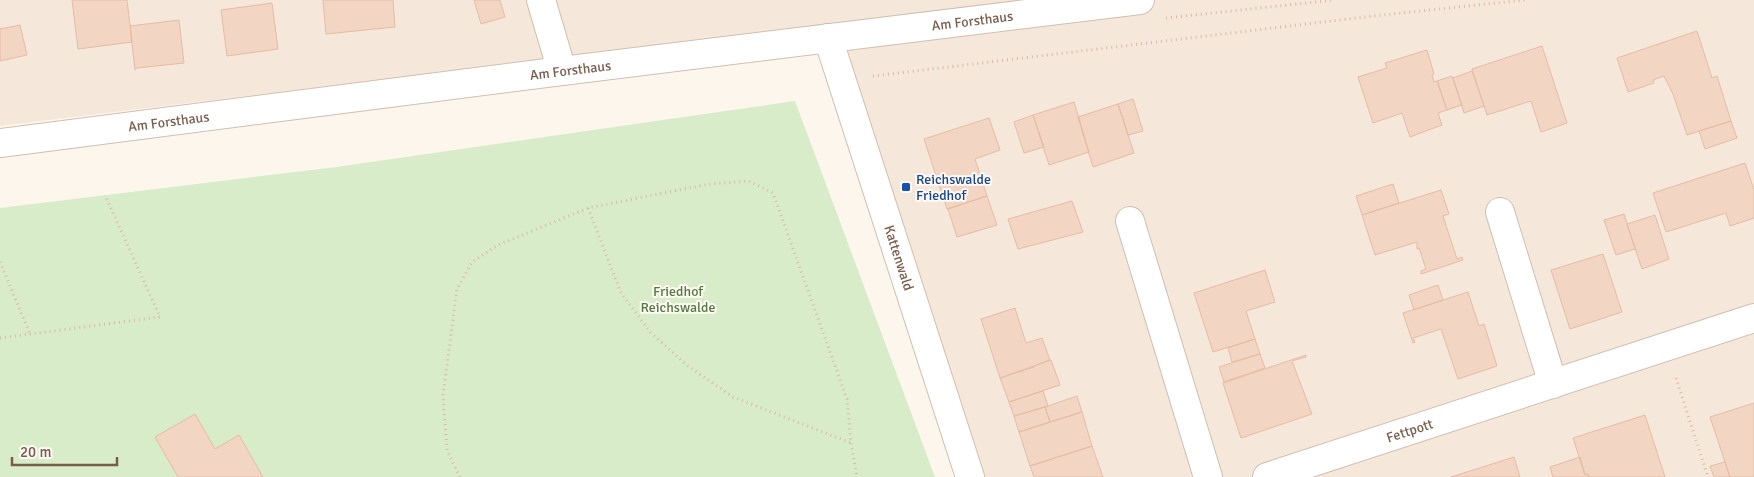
<svg xmlns="http://www.w3.org/2000/svg" width="1754" height="477" viewBox="0 0 1754 477" font-family="Signika,sans-serif">
<style>
.residential{fill:#f5e8da}
.green{fill:#d8ecc9}
.building{fill:#f3d5c3;stroke:#e6bba3}
.lines{fill:none;stroke-linecap:round;stroke-linejoin:round}
.minor-casing{stroke:#d1beb0;stroke-width:30}
.tertiary-casing{stroke:#d1beb0;stroke-width:30}
.path{stroke:#d9b8a5;stroke-width:3;stroke-dasharray:1 4;stroke-linecap:butt}
.minor{stroke:#fff;stroke-width:28}
.tertiary{stroke:#fff;stroke-width:28}
.transit-dot{fill:#1a4fb4;stroke:#fffaf3;stroke-width:2}
.labels{text-anchor:middle;stroke-width:4;stroke-linejoin:round;paint-order:stroke}
.street-label{font-size:14px;fill:#7a5c4d;stroke:#fffaf3}
.transit-label{font-size:14px;fill:#164399;stroke:#fffaf3;text-anchor:start}
.park-label{font-size:14px;fill:#537a41;stroke:#fffaf3}
</style>
<rect width="100%" height="100%" fill="#fdf6ec"/>
<path class="residential" d="M0,0H1754V477H970L828,39L567,57L0,126Z"/>
<path class="green" d="M795,101L935,477H0V208L336,167Z"/>
<path class="building" d="M72,0H127L132,42L78,49Z
M323,0H393L395,27L326,34Z
M474,0H500L505,17L481,24Z
M272,3L278,49L227,56L221,10Z
M179,20L184,63L137,68L135,70L130,26Z
M20,25L27,55L0,61V29Z
M1697,31L1712,78L1717,76L1731,121L1687,135L1673,94L1664,76L1653,80L1654,83L1628,92L1617,58Z
M1542,46L1567,123L1541,132L1531,101L1487,115L1472,69Z
M1427,50L1434,74L1432,75L1434,82L1437,81L1447,110L1438,113L1442,125L1410,137L1402,113L1373,123L1358,77L1387,68L1385,63Z
M1472,71L1484,106L1464,113L1453,78Z
M1452,76L1462,105L1447,110L1437,81Z
M1133,99L1143,131L1128,135L1118,104Z
M1074,102L1089,152L1049,165L1033,115Z
M1118,104L1134,153L1093,167L1078,117Z
M1033,115L1044,147L1024,153L1014,122Z
M989,118L1000,150L975,159L987,196L947,209L924,139Z
M1731,121L1737,138L1705,149L1699,131Z
M1745,163L1754,190V218L1730,226L1726,213L1666,232L1653,193Z
M1393,184L1399,203L1362,215L1356,196Z
M1441,190L1449,214L1443,216L1457,259L1462,257L1463,260L1421,274V271L1426,269L1419,248L1417,249V242L1375,255L1362,215Z
M987,196L997,225L957,237L948,209Z
M1072,201L1083,232L1018,249L1008,219Z
M1624,214L1635,249L1616,255L1604,220Z
M1655,215L1669,259L1642,269L1627,224Z
M1603,254L1622,312L1570,329L1551,270Z
M1265,270L1275,302L1246,311L1255,339L1213,352L1194,293Z
M1438,285L1443,300L1414,310L1409,295Z
M1468,292L1479,326L1484,324L1497,366L1458,379L1441,329L1413,338L1415,342L1413,343L1403,313Z
M1015,308L1026,343L1042,338L1050,360L1034,366V367L1000,378L981,319Z
M1255,339L1260,354L1232,362L1228,348Z
M1260,354L1265,368L1224,382L1219,367Z
M1306,355V357L1292,361L1312,414L1241,438L1223,383Z
M1051,360L1060,385L1009,402L1000,378Z
M1043,391L1048,406L1014,416L1009,402Z
M1077,396L1082,412L1050,422L1045,407Z
M1754,403V477H1730L1710,417Z
M1045,407L1050,422L1019,432L1014,416Z
M1082,412L1092,446L1030,466L1019,432Z
M195,414L215,449L239,435L263,477H178L155,437Z
M1645,415L1665,477H1589L1588,474L1585,475L1573,438Z
M1092,446L1103,477H1034L1030,466Z
M1514,457L1520,477H1451Z
M1580,457L1585,475L1588,474L1589,477H1553L1550,467Z
M1725,462L1730,477H1714L1710,466Z"/>
<g class="lines">
<defs>
<g id="minor">
<path d="M541,0L562,71"/>
<path id="s1" d="M828,38L970,477"/>
<path d="M1500,212L1553,384"/>
<path d="M1130,221L1208,477"/>
<path id="s2" d="M1267,477L1754,318"/>
</g>
<g id="tertiary">
<path id="s3" d="M0,143L562,71L1140,0"/>
</g>
</defs>
<use href="#minor" class="minor-casing"/>
<use href="#tertiary" class="tertiary-casing"/>
<path class="path" d="M1166,18L1334,0
M873,76L1373,16L1525,0
M588,208L621,293L651,333L688,366L733,397L851,443
M0,262L30,334
M0,338L160,317L105,195
M1676,378L1708,477
M460,477L447,450L443,396L457,289L472,262L498,245L588,208L709,184L749,181L773,193L847,399L851,443L857,477"/>
<use href="#minor" class="minor"/>
<use href="#tertiary" class="tertiary"/>
</g>
<rect class="transit-dot" x="901" y="182" width="10" height="10" rx="2.5"/>
<g class="labels">
<g class="street-label">
<text dy="5" stroke="none"><textPath href="#s3" startOffset="980">Am Forsthaus</textPath></text>
<text dy="5" stroke="none"><textPath href="#s3" startOffset="575">Am Forsthaus</textPath></text>
<text dy="5" stroke="none"><textPath href="#s3" startOffset="170">Am Forsthaus</textPath></text>
<text dy="5" stroke="none"><textPath href="#s1" startOffset="231">Kattenwald</textPath></text>
<text dy="5" stroke="none"><textPath href="#s2" startOffset="150">Fettpott</textPath></text>
</g>
<g class="transit-label">
<text x="916" y="184">Reichswalde<tspan x="916" dy="16">Friedhof</tspan></text>
</g>
<g class="park-label">
<text x="678" y="296">Friedhof<tspan x="678" dy="16">Reichswalde</tspan></text>
</g>
</g>
<path d="M12 457v8h105v-8" fill="none" stroke="#7a5c4d" stroke-width="2.5"/>
<text x="20" y="457" font-size="15" fill="#7a5c4d" stroke="#fffaf3" stroke-width="4" paint-order="stroke">20 m</text>
</svg>
